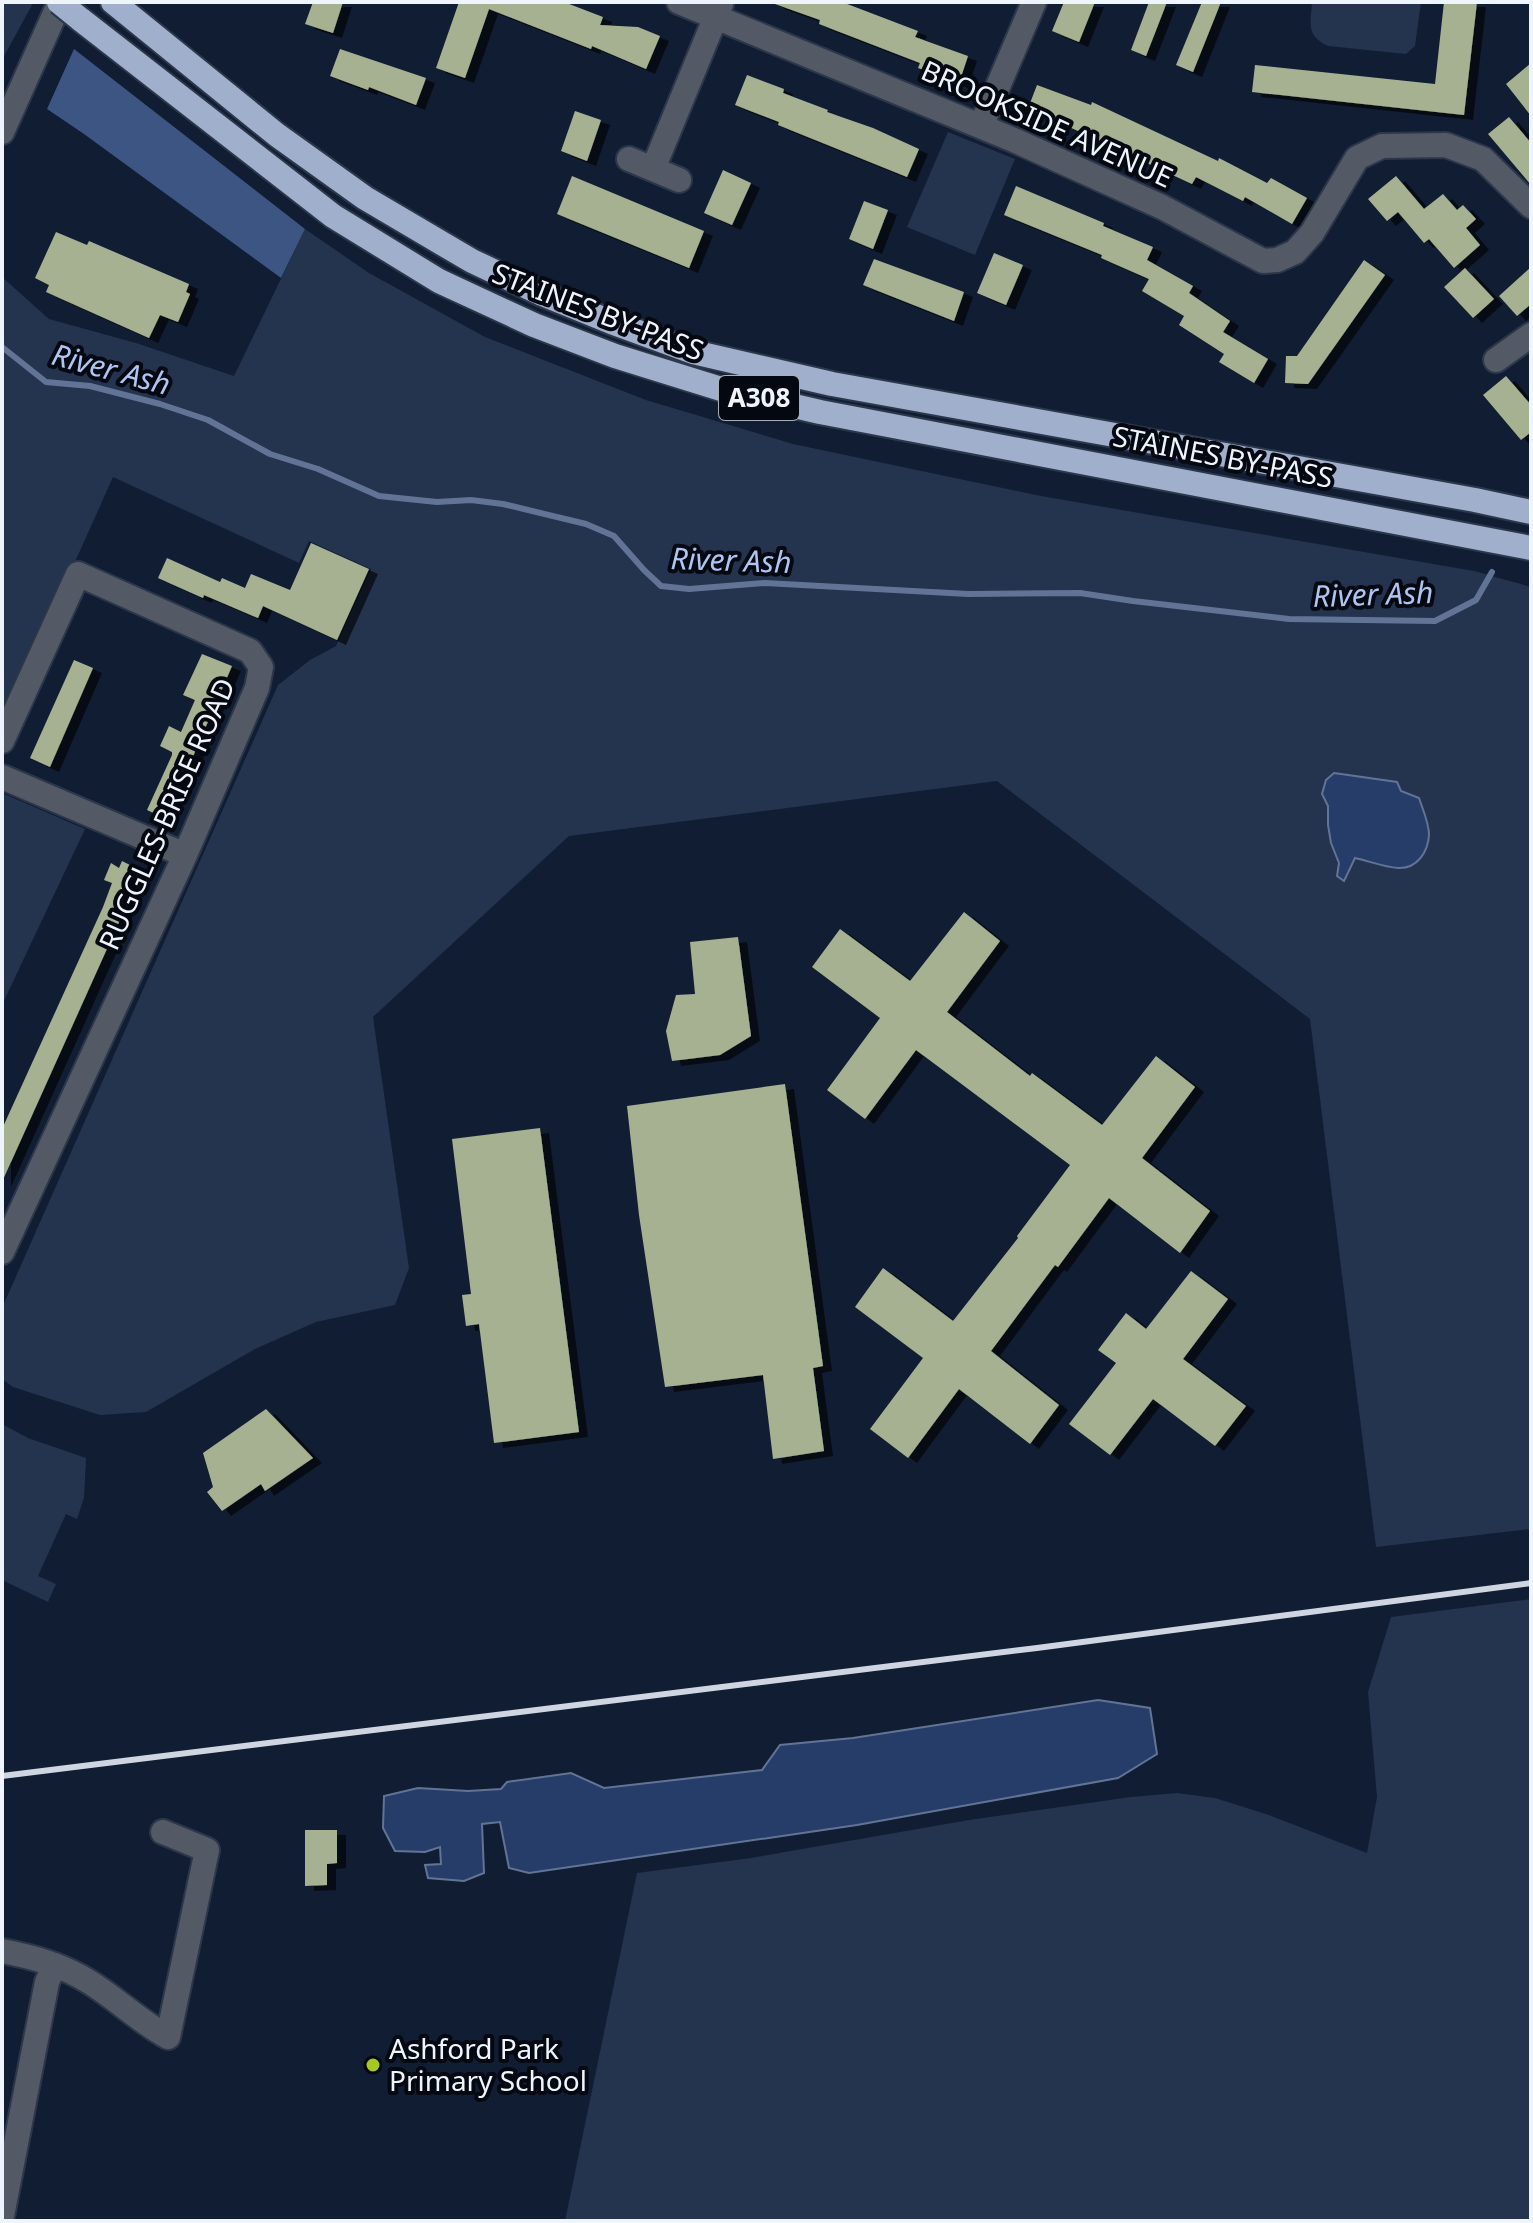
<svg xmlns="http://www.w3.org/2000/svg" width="1533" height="2223" viewBox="0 0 1533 2223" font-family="'Noto Sans',sans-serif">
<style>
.green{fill:#24334e}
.forest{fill:#3c5583}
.water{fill:#263d69;stroke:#627496;stroke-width:2}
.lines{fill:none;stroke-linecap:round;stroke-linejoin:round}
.stream{stroke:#627496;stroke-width:6}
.building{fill:#a6b191;filter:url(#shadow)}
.minor-casing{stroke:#2c374b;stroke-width:28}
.highway-casing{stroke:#2c374b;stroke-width:28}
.minor{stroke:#535a66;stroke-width:24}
.highway{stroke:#9fafcc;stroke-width:24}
.rail{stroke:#cfd6e1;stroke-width:6}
.highway-bridge-casing{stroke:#2c374b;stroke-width:28;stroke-linecap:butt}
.highway-bridge{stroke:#9fafcc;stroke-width:24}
.poi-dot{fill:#a5c823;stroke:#040811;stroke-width:3}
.labels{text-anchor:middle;stroke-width:8;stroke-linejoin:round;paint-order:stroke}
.shield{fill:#040811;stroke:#a8aeb7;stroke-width:2}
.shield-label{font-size:26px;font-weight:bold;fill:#eff5fe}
.street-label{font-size:28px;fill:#eff5fe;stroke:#040811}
.poi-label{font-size:28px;fill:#eff5fe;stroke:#040811;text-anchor:start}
.water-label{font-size:30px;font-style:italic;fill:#adc5f1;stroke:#040811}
</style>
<defs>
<filter id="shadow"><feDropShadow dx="9" dy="5" stdDeviation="0" flood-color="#0009"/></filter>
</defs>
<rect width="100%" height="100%" fill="#111d33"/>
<path class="green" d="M2,2H28L32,5L2,60Z
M1312,2H1421L1415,46L1406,54L1328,46C1305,35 1311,23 1312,2Z
M948,132L1015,159L975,255L907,227Z
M305,229L369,273L485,337L646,400L793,444L1041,496L1474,571L1531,587V1529L1376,1547L1310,1019L997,781L569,836L373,1017L409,1268L395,1305L316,1322L255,1349L146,1412L100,1415L13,1387L2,1379V1308L278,685L310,660L336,646L371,569L309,541L299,563L113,477L2,725V277L49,319L136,343L234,376Z
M2,793L85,829L2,1005Z
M2,1424L28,1438L86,1458L84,1498L77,1519L66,1514L38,1576L56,1584L48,1602L2,1580Z
M1531,1599V2221H565L637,1873L751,1858L969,1820L1131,1797L1177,1793L1215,1798L1269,1815L1367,1853L1377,1797L1368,1692L1391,1617Z"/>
<path class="forest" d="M74,49L305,229L281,278L84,134L47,109Z"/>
<path class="water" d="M1334,773L1397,782L1401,791L1419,798C1423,810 1429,823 1429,835C1428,852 1417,869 1398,868C1384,867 1369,861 1355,858L1344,881L1337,876L1339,863L1331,843L1328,825V806L1322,794L1326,780Z
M1098,1700L1150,1708L1157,1754L1118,1778L857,1825L529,1873L509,1868L500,1822L482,1824L484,1873L464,1881L428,1878L425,1865L441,1864L440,1847L425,1852L395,1851L383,1828L384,1796L418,1788L468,1791L501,1789L507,1782L571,1773L604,1788L762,1770L780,1745L853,1738Z"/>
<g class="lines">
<path class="stream" d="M2,347L46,382L90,386L160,404L208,420L270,454L318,469L379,496L437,502L471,500L503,504L586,524L614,536L644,570L661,586L689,589L765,583L968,594L1080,593L1133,601L1289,619L1435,621L1476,600L1492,572"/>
</g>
<path class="building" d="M313,2H343L333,33L305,24Z
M459,2H564L603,17L600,25L638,27L660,36L646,69L592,46L591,49L489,9L465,78L436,68Z
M776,2H842L918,31L915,37L968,56L959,83L918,68L920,63L819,24L820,20L775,4Z
M1064,2H1095L1079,42L1052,31Z
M1149,2H1167L1146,56L1131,50Z
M1202,2H1221L1193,72L1176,65Z
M1444,2H1477L1464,115L1252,92L1255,65L1435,84Z
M340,49L426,78L416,105L369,87L368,90L330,76Z
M1531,63V116L1506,84Z
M747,75L784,89L783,93L828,110L827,112L873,128L919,149L907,177L778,125L779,122L735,105Z
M1037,85L1091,105L1092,102L1218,161L1219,158L1267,183L1271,178L1307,198L1292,224L1245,197L1243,201L1196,177L1192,184L1063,124L1027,111Z
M575,111L601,120L587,161L561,151Z
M1509,117L1531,143V185L1488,134Z
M723,170L751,183L732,225L704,213Z
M572,176L704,231L689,268L557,214Z
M1396,176L1424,209L1443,194L1457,210L1463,205L1476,219L1466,228L1480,245L1454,268L1429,239L1424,243L1398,212L1387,221L1368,199Z
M1016,186L1104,223L1103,226L1153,247L1147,260L1193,286L1189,293L1230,321L1223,332L1268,359L1254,383L1219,362L1224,354L1179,325L1184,316L1142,291L1149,279L1101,258L1102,255L1004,215Z
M864,201L888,210L873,249L849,239Z
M56,232L87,245L89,241L189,284L186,292L190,294L178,322L160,315L149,338L46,292L49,285L35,278Z
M994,253L1023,265L1006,305L977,293Z
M874,259L964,292L954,321L863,285Z
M1364,260L1385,275L1308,384L1285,383L1286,356H1297Z
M1531,267V304L1517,316L1499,296Z
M1465,268L1494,299L1473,318L1444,287Z
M1506,376L1531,405V432L1521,440L1483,395Z
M311,543L369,569L337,640L263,606L258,618L204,595L203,598L158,578L167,558L220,582L222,578L245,588L251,574L290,590Z
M202,654L232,666L166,819L147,810L172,755V752L160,746L169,726L181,732L195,700L183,695Z
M74,660L93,668L50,767L30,758Z
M122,861L142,871L2,1182V1129L103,907L112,883L104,880L111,863L119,868Z
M964,912L1000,941L947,1012L1030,1076L1032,1073L1102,1125L1156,1056L1195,1087L1142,1158L1210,1211L1180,1253L1109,1198L1058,1267L1055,1265L991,1351L1059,1405L1030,1444L959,1389L908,1458L870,1429L923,1358L855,1307L883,1268L953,1321L1018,1238L1017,1236L1070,1165L916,1050L865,1119L827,1090L880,1018L812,967L840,929L910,981Z
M738,937L751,1036L720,1055L672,1061L666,1031L676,995L695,994L690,942Z
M785,1084L823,1366L813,1368L824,1451L773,1459L763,1375L665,1387L639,1215L627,1106Z
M540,1128L579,1432L494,1443L479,1324L466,1326L462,1295L471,1294L452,1139Z
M1191,1271L1228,1299L1183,1359L1246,1406L1215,1446L1153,1399L1110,1455L1069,1424L1116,1363L1098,1350L1126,1313L1146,1329Z
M266,1409L313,1458L265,1491L261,1484L222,1511L207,1492L213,1487L203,1453Z
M305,1830H337V1863L327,1864V1885L305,1886Z"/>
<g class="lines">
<defs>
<path id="minor" d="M679,2L1016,141L1162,207L1263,261L1277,260L1295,252L1312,233L1357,158L1382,146L1446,145L1483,159L1531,206
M981,126L1034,2
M2,132L60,2
M629,159L679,180
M653,169L721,4
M1496,360L1531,335
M2,741L78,574L250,651L261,667L257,688L185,855L2,1252
M2,777L185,855
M2,1951C33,1957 63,1965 91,1983C118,2000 139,2021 168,2037L207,1850L163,1832
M2,2216L47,1982L55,1965"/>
<path id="highway" d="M113,2L277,135L365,198L472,261L542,294L611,322L693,352L832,384L1475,500L1531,512
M80,19L333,216L439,281L534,325L615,356L721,389L820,412L1531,548"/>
</defs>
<use href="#minor" class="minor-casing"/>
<use href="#highway" class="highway-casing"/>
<use href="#minor" class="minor"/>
<use href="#highway" class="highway"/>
<path class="rail" d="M2,1776L1037,1648L1531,1583"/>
<defs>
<path id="highway-bridge" d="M59,2L80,19"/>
</defs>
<use href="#highway-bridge" class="highway-bridge-casing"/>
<use href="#highway-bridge" class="highway-bridge"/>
</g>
<circle class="poi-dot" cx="373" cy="2065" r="8"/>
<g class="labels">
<rect class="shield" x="719" y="376" width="80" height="44" rx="6"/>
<g class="shield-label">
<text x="759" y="407">A308</text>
</g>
<g class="street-label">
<text transform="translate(1047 124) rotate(24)" y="10">BROOKSIDE AVENUE</text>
<text transform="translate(598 312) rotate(21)" y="10">STAINES BY-PASS</text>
<text transform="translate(1223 457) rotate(11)" y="10">STAINES BY-PASS</text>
<text transform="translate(167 814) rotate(-66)" y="10">RUGGLES-BRISE ROAD</text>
</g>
<g class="poi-label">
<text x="389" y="2059">Ashford Park<tspan x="389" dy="32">Primary School</tspan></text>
</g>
<g class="water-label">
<text transform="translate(111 370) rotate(15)" y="10">River Ash</text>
<text transform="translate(731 561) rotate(2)" y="10">River Ash</text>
<text transform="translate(1373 595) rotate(-2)" y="10">River Ash</text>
</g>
</g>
<rect width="1533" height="2223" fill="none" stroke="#eff5fe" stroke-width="8"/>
</svg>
